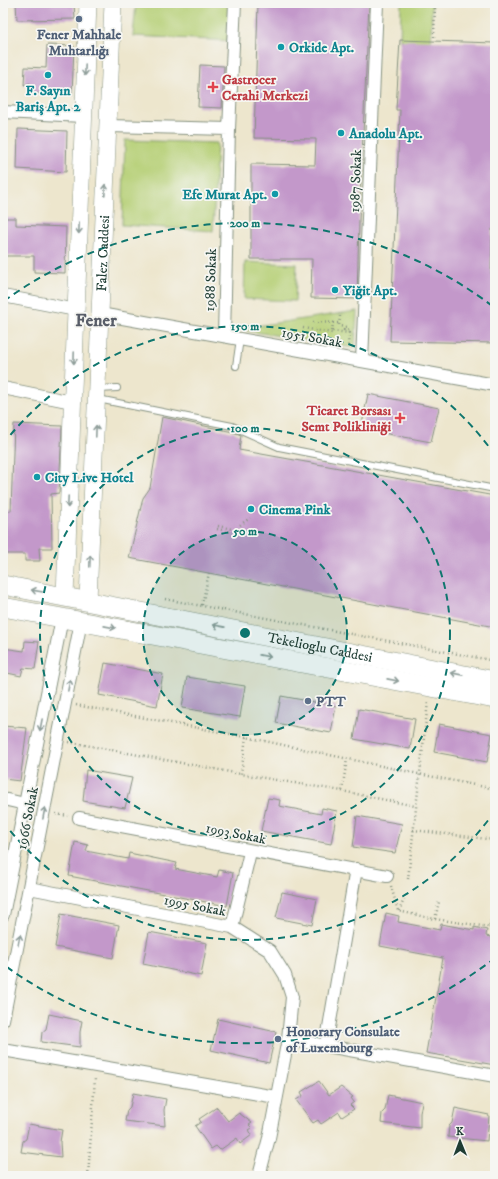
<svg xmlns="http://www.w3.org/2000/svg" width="498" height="1179" viewBox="0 0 498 1179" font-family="'IM FELL DW Pica',serif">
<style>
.green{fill:#b5cf75;stroke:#6a8654}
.building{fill:#c398ca}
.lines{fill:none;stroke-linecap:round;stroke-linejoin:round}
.lane-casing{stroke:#869280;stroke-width:8}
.street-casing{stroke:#869280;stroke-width:14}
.secondary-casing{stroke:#869280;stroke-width:18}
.primary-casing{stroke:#869280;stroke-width:20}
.path{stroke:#869280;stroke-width:2.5;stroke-dasharray:1 3;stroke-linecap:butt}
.lane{stroke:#fff;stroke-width:6}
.street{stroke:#fff;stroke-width:12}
.secondary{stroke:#fff;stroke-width:17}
.primary{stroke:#fff;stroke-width:19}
.oneway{stroke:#8f9e9a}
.ring{fill:none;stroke:#0f766e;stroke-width:2;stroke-dasharray:7 5}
.service-dot{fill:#5c6f8a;stroke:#f6f6f2;stroke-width:1.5}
.culture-dot{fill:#0f9aa8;stroke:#f6f6f2;stroke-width:1.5}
.health-dot{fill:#e0444e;stroke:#f6f6f2;stroke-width:1.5}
.labels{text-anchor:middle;stroke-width:3.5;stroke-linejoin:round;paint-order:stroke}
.service-label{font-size:14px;font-weight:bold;fill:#4e5e75;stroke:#f6f6f2;text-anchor:start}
.culture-label{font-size:14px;font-weight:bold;fill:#0d838f;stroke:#f6f6f2;text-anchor:start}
.health-label{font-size:14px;font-weight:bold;fill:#be3a42;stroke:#f6f6f2;text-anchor:start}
.street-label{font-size:14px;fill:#1f3d34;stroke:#f6f6f2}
.district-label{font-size:18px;font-weight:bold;fill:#585d68;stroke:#f6f6f2}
.centre{fill:#0f766e;stroke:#f6f6f2;stroke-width:2}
.ring-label{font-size:12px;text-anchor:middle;font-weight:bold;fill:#0f766e;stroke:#f6f6f2;stroke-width:3.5;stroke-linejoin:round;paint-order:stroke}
</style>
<rect width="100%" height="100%" fill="#f6f6f2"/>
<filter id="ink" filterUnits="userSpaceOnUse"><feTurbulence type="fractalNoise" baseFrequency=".025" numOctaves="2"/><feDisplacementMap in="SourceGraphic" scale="8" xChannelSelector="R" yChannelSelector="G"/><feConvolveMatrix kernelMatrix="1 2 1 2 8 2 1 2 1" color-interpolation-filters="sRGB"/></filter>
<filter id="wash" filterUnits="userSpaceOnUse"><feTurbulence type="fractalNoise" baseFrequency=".012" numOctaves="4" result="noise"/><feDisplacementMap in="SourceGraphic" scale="16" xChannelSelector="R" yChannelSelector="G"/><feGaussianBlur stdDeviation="0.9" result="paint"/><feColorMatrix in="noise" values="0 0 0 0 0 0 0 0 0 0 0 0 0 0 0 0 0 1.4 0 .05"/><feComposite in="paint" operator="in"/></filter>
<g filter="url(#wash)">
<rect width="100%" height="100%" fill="#ede6cd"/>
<path class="green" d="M136,3H236L234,41L133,36Z
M401,3H432L431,43L400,42Z
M125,140L217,143L213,231L122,225Z
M245,262L297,264L295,301L244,299Z
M357,311L355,348L236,329Z"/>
<g id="blocks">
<path class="building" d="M16,3H74L75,19L17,20Z
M258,3H369L359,221L357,299L311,298L312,259H251V164L315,165L316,139L254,138Z
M400,40L495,43V229H492L491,274H495V343L390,341L400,110H396Z
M47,45L74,46L72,95L32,93L30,83L24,85L25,67L46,68Z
M200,65L224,66L222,108L198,107Z
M18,129L67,131L66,172L17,169Z
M3,218H16V225L66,227L65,273L34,272V256H3Z
M368,394L439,408L431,442L361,429Z
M162,417L233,432L241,435L239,450L495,496V627L129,558L143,498L150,488Z
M14,424L62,426L59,493L51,494L52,548H39L40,561H25V554H3V511H11Z
M25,641L39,642L35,669L23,668L21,676L3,672V648L24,651Z
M105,663L163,674L157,706L99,695Z
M187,677L245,686L240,717L182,708Z
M281,696L336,706L331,733L276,723Z
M359,709L415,719L410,749L354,739Z
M439,724L492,734L487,762L434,752Z
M3,726L27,728L20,781L3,779Z
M86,770L132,778L125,808L83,801Z
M268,798L280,800L279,806L321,814L322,808L337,811L331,844L261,831Z
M357,816L402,824L395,853L353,847Z
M75,842L88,845L86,851L128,859L129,853L177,863L175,869L217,877L219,870L233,873L227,906L69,876Z
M282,892L317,899L312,925L276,918Z
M386,913L399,916L398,922L440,930L441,924L474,930V927L487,930L486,936L495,938V1065L426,1053L443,958L380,946Z
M61,914L119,925L113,958L55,947Z
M149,932L207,943L201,976L143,964Z
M49,1014L82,1021L80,1032V1047L41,1042L42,1032L46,1029Z
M218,1019L276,1032L269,1063L211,1050Z
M319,1081L329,1095L341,1087L353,1097L351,1098L354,1102L350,1105L354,1109L342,1117L339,1112L321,1124L318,1120L313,1123L296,1100L303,1096L301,1092Z
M133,1093L166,1099L164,1110L165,1126L125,1121L127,1110L130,1107Z
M388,1095L422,1102L420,1113V1128L381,1123L382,1113L385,1110Z
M217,1107L228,1121L239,1113L252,1123L249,1125L252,1128L249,1130L252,1135L240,1144L237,1138L220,1150L216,1146L211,1149L195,1126L201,1122L199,1119Z
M455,1108L489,1115L487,1141L448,1137L449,1126L452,1123Z
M29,1124L62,1130L60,1142L61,1157L21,1152L23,1141L26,1139Z"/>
</g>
</g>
<g filter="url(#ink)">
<use href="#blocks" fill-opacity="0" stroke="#869280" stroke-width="1"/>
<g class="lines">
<defs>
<path id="lane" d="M236,366L240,339
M99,389L117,388
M98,399L232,426L279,447L495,489"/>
<path id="street" d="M3,112L83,116
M108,126L229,129
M3,296L76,310
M100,314L495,385
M224,336L229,129L235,3
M362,361L377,3
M3,388L72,402
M3,799L25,804
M79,818L387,876
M29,888L232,927L270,951L285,975L292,997L288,1039L269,1138L259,1176
M3,915L62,618
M232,927L250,852
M3,1020L81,621
M288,1039L495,1076
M326,1045L356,869
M3,1050L276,1097"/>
<g id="secondary">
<path d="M65,596L88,3"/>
<path id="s1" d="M88,600L113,3"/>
</g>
<g id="primary">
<path id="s2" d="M3,585L495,681"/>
<path d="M3,607L495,699"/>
</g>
</defs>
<use href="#lane" class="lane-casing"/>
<use href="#street" class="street-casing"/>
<use href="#secondary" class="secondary-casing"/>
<use href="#primary" class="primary-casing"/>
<path class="path" d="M434,37L435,3
M340,316L339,326L346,327L344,330H349L348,347
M313,322L340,323
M303,328L332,333V331L350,333
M332,331L333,323
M240,525L250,518
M218,526L232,529
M217,529L232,532
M165,599L495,661
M202,605L209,573
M492,661L495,644
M76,705L246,737L419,774L495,789
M246,737L241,774L342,791L347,759
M69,742L241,774
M342,791L415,806
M56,814L68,816
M413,830L495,840
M494,861L495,858
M408,879L428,702
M391,886L398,911L435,919L489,927L494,911
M399,911L405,897
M435,919L439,902
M489,927L495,928
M88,1176L95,1078"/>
<use href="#lane" class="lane"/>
<use href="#street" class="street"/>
<use href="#secondary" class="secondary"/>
<use href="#primary" class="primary"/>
</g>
<defs><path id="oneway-shaft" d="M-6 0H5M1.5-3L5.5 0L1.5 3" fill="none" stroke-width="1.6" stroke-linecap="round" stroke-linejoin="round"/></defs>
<g class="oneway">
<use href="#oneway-shaft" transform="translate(85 70) rotate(92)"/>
<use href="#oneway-shaft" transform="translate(105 190) rotate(-88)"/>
<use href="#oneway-shaft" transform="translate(79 228) rotate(92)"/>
<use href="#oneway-shaft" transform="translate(74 358) rotate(92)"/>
<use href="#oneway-shaft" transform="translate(96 431) rotate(-88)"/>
<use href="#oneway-shaft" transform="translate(68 502) rotate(92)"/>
<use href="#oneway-shaft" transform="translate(90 561) rotate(-88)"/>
<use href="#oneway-shaft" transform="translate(37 591) rotate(-170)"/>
<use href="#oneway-shaft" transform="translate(219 626) rotate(-169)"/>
<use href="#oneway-shaft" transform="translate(110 627) rotate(11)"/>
<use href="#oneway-shaft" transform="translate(265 656) rotate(11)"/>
<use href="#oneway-shaft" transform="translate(457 674) rotate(-169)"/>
<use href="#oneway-shaft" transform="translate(393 680) rotate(11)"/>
<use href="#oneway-shaft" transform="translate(69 685) rotate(-79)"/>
<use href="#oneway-shaft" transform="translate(41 725) rotate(101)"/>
<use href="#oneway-shaft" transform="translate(44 813) rotate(-79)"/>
<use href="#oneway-shaft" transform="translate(19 940) rotate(-79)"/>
</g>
</g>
<circle cx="245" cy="633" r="102" fill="#0f766e" fill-opacity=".12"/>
<g class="ring">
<circle cx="245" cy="633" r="102"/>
<circle cx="245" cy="633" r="205"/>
<path d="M495 811A307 307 0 0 1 3 822M3 444A307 307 0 0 1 495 455"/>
<path d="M495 958A410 410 0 0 1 4 965M4 301A410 410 0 0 1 495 308"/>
</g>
<g class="service-dot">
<circle cx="79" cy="19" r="4"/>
<circle cx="308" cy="701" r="4"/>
<circle cx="278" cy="1039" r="4"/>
</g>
<g class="culture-dot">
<circle cx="281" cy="47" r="4"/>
<circle cx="48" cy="75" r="4"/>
<circle cx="341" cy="133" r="4"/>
<circle cx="275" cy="194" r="4"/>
<circle cx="335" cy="290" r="4"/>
<circle cx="37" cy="477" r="4"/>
<circle cx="251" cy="509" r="4"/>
</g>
<g class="health-dot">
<path d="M211 81h4v4h4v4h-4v4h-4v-4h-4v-4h4z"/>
<path d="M398 412h4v4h4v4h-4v4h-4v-4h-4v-4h4z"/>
</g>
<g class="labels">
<g class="service-label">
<text x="79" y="39" text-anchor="middle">Fener Mahhale<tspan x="79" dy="16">Muhtarlığı</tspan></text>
<text x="316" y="706">PTT</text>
<text x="286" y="1036">Honorary Consulate<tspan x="286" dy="16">of Luxembourg</tspan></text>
</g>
<g class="culture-label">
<text x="289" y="52">Orkide Apt.</text>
<text x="48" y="95" text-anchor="middle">F. Sayın<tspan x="48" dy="16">Bariş Apt. 2</tspan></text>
<text x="349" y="138">Anadolu Apt.</text>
<text x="267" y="199" text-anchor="end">Efe Murat Apt.</text>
<text x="343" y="295">Yiğit Apt.</text>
<text x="45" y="482">City Live Hotel</text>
<text x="259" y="514">Cinema Pink</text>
</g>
<g class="health-label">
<text x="222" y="84">Gastrocer<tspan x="222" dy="16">Cerahi Merkezi</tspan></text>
<text x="391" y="415" text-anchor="end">Ticaret Borsası<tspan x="391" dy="16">Semt Polikliniği</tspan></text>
</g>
<g class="street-label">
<text transform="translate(355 181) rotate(-88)" y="5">1987 Sokak</text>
<text dy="5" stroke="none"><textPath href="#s1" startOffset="347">Falez Caddesi</textPath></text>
<text transform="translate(210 280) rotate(-88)" y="5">1988 Sokak</text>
<text transform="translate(312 337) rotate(10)" y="5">1951 Sokak</text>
<text dy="5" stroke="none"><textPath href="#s2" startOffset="323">Tekelioglu Caddesi</textPath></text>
<text transform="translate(27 818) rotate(-79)" y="5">1966 Sokak</text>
<text transform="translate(236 833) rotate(11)" y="5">1993 Sokak</text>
<text transform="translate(195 905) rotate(11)" y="5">1995 Sokak</text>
</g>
<g class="district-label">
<text x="96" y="326">Fener</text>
</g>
</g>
<circle cx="245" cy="633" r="6" class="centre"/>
<g class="ring-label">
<text x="245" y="227">200 m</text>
<text x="245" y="330">150 m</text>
<text x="245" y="432">100 m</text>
<text x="245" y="535">50 m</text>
</g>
<rect width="498" height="1179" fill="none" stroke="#f6f6f2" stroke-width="16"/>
<g transform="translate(460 1141) rotate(359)" stroke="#f6f6f2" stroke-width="3" paint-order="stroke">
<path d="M0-3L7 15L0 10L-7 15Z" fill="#1f3d34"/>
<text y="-6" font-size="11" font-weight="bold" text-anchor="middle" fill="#1f3d34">K</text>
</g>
</svg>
